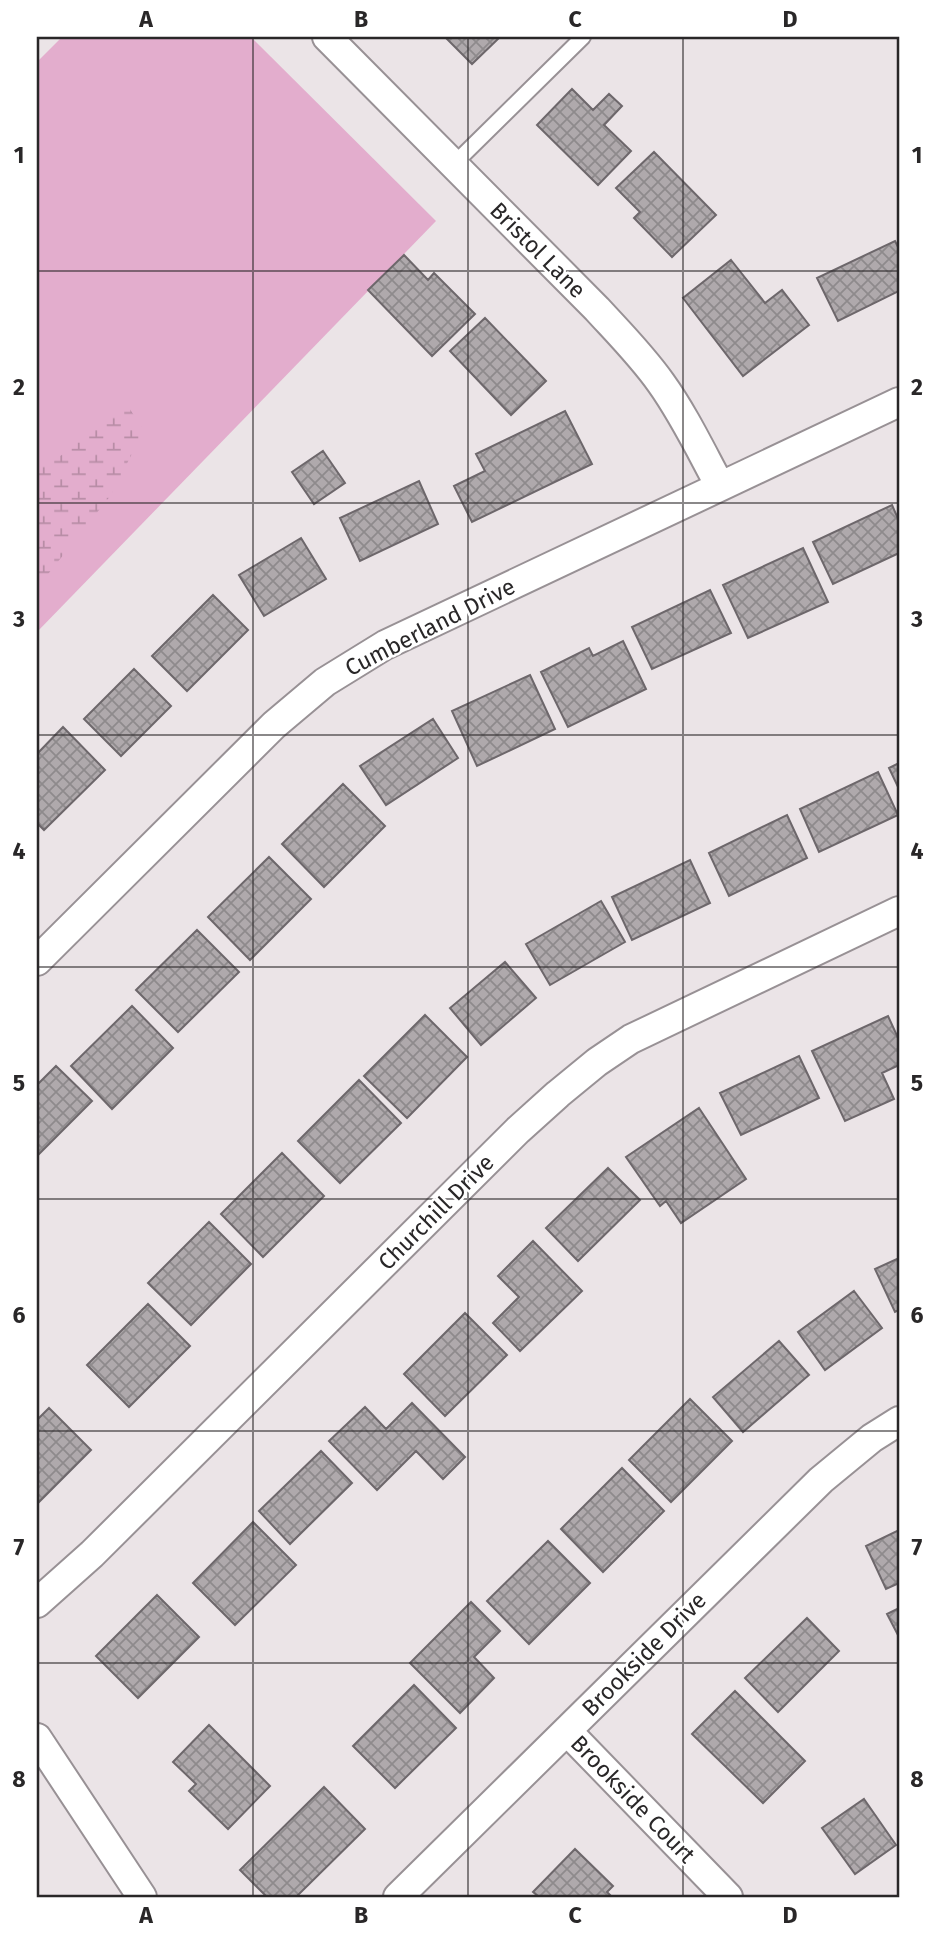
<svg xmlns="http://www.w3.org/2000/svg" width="936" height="1934" viewBox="0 0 936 1934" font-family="'Fira Sans',sans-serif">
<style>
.green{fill:#e3adcd}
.wetland{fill:url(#wetland-marsh)}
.building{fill:url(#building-cross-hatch);stroke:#6d676b;stroke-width:2}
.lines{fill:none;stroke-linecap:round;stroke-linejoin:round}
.lane-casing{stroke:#989195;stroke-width:18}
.street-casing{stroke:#989195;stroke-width:32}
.lane{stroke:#fff;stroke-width:14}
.street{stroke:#fff;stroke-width:28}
.grid{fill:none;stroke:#292728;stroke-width:2;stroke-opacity:0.55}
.labels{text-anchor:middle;stroke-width:5;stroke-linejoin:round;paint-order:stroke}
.street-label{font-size:23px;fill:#292728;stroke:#fff}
.neatline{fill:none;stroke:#292728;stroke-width:2.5}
.grid-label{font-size:23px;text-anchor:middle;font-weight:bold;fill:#292728}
</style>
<defs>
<pattern id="wetland-marsh" width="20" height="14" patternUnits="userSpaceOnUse" patternTransform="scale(1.75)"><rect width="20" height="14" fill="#e3adcd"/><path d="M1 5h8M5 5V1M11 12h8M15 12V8" fill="none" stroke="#b88da6"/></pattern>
<pattern id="building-cross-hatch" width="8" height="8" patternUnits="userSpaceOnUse" patternTransform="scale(1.75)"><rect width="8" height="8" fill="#afa9ac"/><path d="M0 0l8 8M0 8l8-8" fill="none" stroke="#8e8a8c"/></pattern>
</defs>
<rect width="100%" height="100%" fill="#ebe4e7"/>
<path class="green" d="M62,37H251L436,221L37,632V62Z"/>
<path class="wetland" d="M129,408L144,430L111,495L37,588V468L57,459L92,426Z"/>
<path class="building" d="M445,37H500L472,64Z
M572,89L593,110L609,94L622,106L604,125L631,151L598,185L537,125Z
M654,152L716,215L672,257L634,218L640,212L616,188Z
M895,241L899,249V291L838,321L817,278Z
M404,255L428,280L434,273L475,314L432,356L368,290Z
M731,260L765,303L782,290L809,325L743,376L683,298Z
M485,318L546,381L511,415L450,351Z
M565,411L592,464L472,522L454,486L485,471L476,454Z
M323,451L345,483L314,504L292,472Z
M419,481L438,524L360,561L340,518Z
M892,505L899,521V553L833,584L813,542Z
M301,538L326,579L264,616L239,575Z
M803,548L828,602L748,638L723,585Z
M710,590L731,633L652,669L632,627Z
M213,595L248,630L187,691L152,656Z
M623,641L646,689L568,727L541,672L589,648L593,656Z
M134,669L171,706L121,756L84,719Z
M530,675L555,729L477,766L452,711Z
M433,719L458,758L386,805L360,766Z
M63,727L105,770L44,830L37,823V754Z
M899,763V789L889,768Z
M878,772L898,815L819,852L800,809Z
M343,784L385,826L324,887L282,844Z
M787,815L807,858L729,896L709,853Z
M269,857L311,899L250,960L208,917Z
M690,860L710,903L632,940L612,897Z
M601,901L625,942L550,985L526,944Z
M197,930L239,972L178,1032L136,990Z
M505,962L536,998L481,1045L450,1008Z
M132,1006L173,1048L112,1109L71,1066Z
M425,1015L467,1057L407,1118L364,1076Z
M888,1016L899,1040V1065L882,1073L894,1099L845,1121L812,1051Z
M799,1056L819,1098L741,1135L720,1093Z
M56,1066L92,1101L37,1156V1085Z
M359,1080L401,1123L340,1183L298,1141Z
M699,1108L746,1179L681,1223L666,1201L660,1206L626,1157Z
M282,1153L324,1196L263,1257L221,1214Z
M608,1168L640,1200L578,1261L546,1228Z
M209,1222L251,1264L191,1325L148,1283Z
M533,1241L582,1291L520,1351L493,1323L519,1297L498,1276Z
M899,1258V1310L895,1312L875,1269Z
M854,1291L882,1328L825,1370L798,1332Z
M148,1304L190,1346L129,1407L87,1365Z
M465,1313L507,1355L445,1416L404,1374Z
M779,1341L809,1375L743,1432L713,1397Z
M690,1399L732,1441L671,1502L629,1460Z
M412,1403L465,1457L443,1479L416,1451L377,1490L329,1441L365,1407L386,1429Z
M49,1408L91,1450L37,1504V1420Z
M321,1451L352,1483L290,1544L259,1511Z
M622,1468L664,1511L603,1572L561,1529Z
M253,1522L296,1565L235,1625L193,1583Z
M899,1530V1583L886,1589L866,1546Z
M548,1541L590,1583L529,1644L487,1601Z
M157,1595L199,1637L138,1698L96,1656Z
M471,1602L500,1631L474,1657L494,1678L460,1713L410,1663Z
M899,1608V1637L887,1614Z
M807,1618L839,1651L778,1712L745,1678Z
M414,1685L456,1728L395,1788L353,1746Z
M735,1691L805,1761L763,1803L692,1734Z
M209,1725L270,1786L228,1829L189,1791L196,1784L173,1762Z
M324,1787L365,1829L296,1897H267L240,1870Z
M864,1799L896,1845L855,1874L822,1828Z
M575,1849L613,1886L607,1892L612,1897H539L533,1892Z"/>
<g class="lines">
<defs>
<path id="lane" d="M453,165L583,37"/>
<path id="street" d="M327,37L597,309C619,333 642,356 661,383C684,415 701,451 720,486
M37,961L274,725L325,682L385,645L899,402
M37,1603L92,1554L518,1130L558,1094L597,1062L631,1039L899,911
M567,1731L728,1897
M37,1738L142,1897
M398,1897L821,1480L872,1438L899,1421"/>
</defs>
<use href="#lane" class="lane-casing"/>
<use href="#street" class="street-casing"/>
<use href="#lane" class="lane"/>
<use href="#street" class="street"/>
</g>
<path class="grid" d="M253,37V1897M468,37V1897M683,37V1897M37,271H899M37,503H899M37,735H899M37,967H899M37,1199H899M37,1431H899M37,1663H899"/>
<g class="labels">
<g class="street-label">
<text transform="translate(538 250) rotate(45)" y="8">Bristol Lane</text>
<text transform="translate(430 627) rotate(-27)" y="8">Cumberland Drive</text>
<text transform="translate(436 1212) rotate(-45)" y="8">Churchill Drive</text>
<text transform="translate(644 1654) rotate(-45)" y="8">Brookside Drive</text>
<text transform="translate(633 1799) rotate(46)" y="8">Brookside Court</text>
</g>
</g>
<rect width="936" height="1934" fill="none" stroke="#ffffff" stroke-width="77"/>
<rect x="38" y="38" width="860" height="1858" class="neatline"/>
<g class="grid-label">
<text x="146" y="27">A</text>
<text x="361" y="27">B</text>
<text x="575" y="27">C</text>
<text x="790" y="27">D</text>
<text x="19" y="163">1</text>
<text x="917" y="163">1</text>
<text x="19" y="395">2</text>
<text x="917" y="395">2</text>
<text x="19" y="627">3</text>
<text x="917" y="627">3</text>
<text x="19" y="859">4</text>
<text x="917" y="859">4</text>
<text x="19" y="1091">5</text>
<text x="917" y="1091">5</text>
<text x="19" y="1323">6</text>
<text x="917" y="1323">6</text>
<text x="19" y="1555">7</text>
<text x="917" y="1555">7</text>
<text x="19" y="1787">8</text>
<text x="917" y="1787">8</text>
<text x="146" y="1923">A</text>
<text x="361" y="1923">B</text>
<text x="575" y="1923">C</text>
<text x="790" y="1923">D</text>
</g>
</svg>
